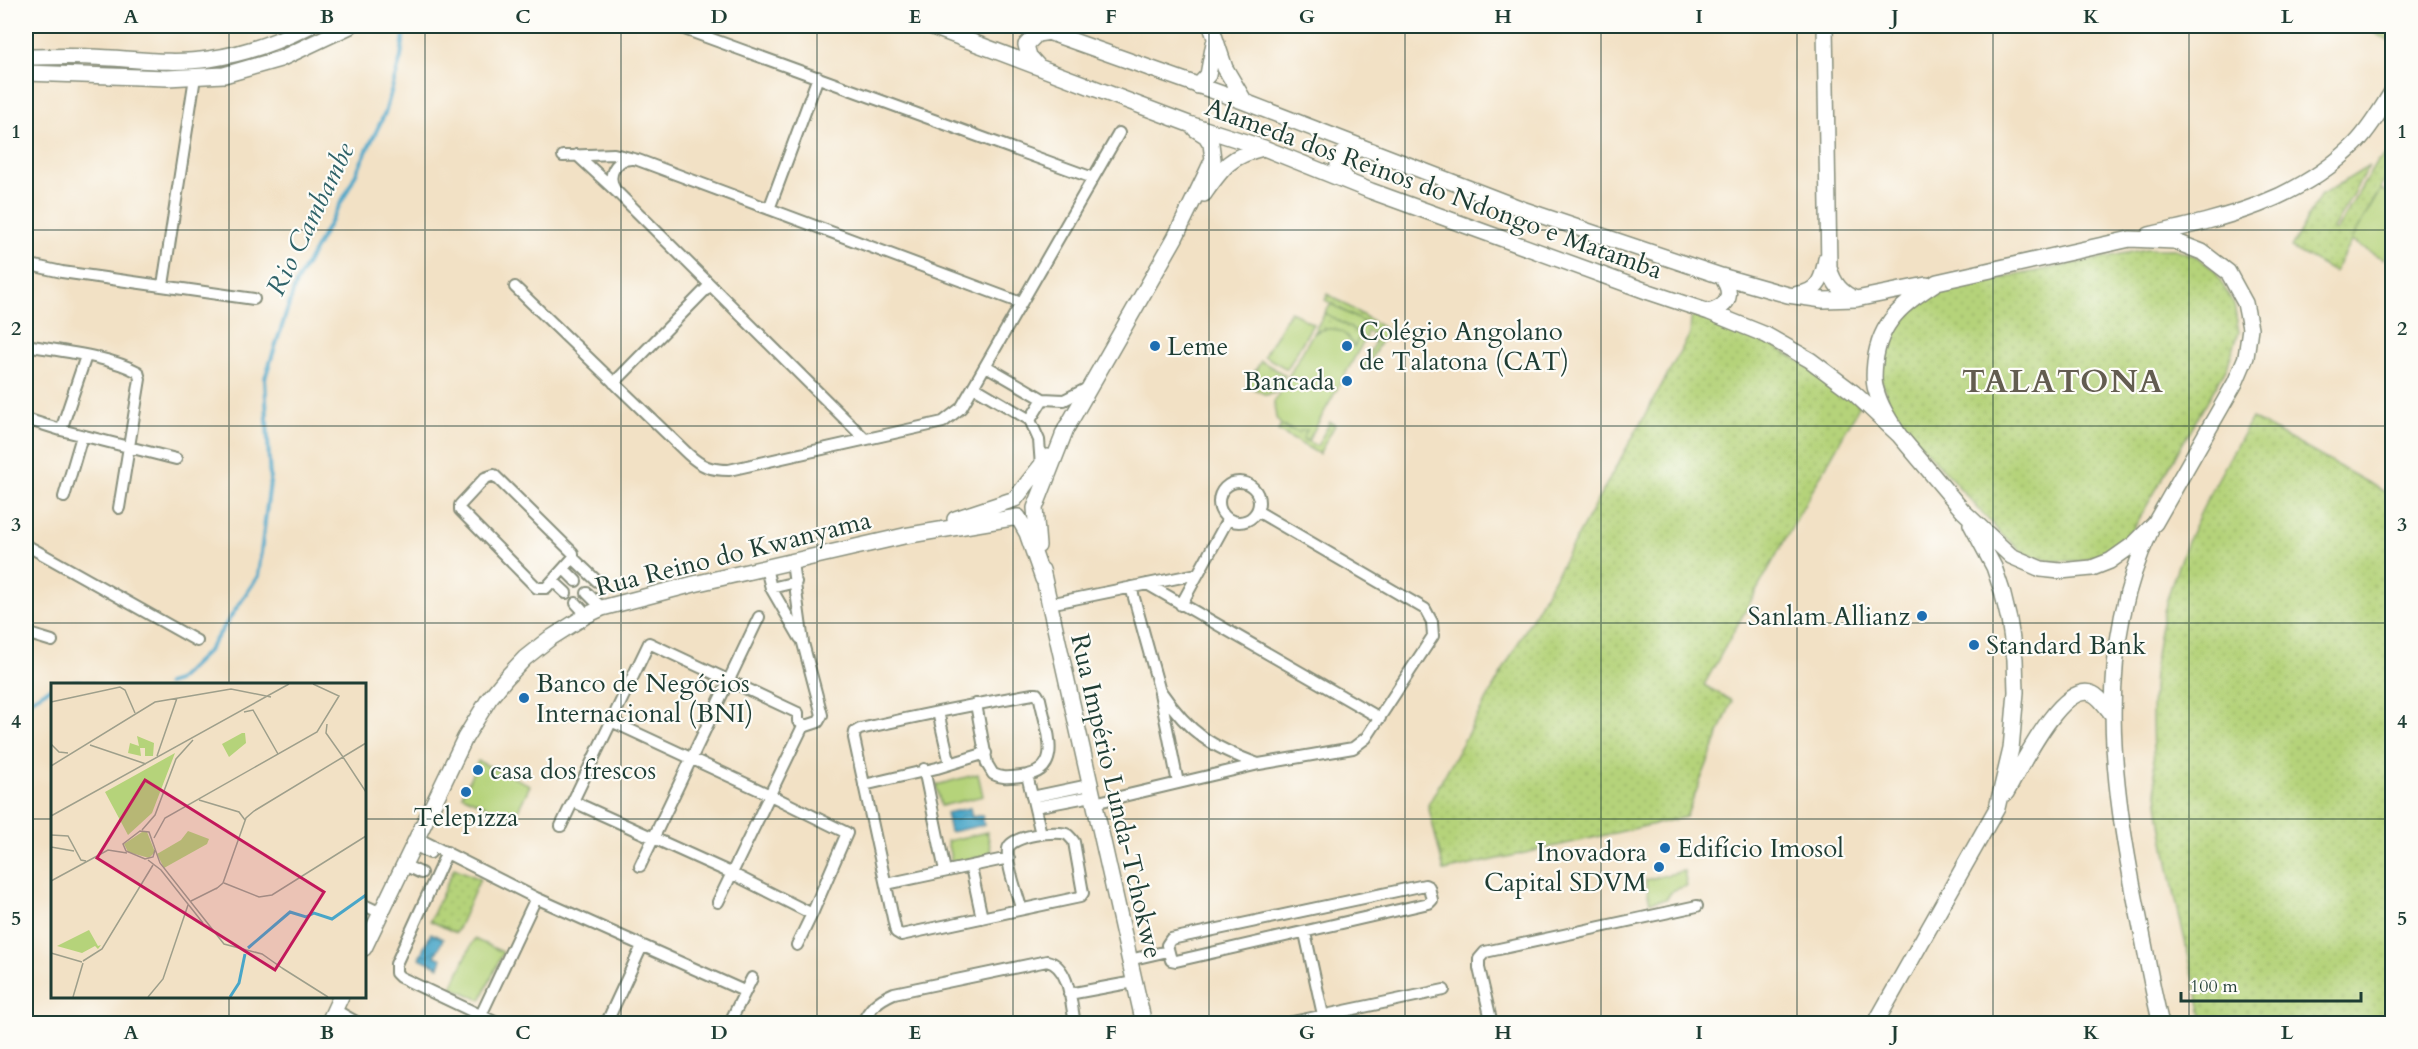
<svg xmlns="http://www.w3.org/2000/svg" width="2418" height="1049" viewBox="0 0 2418 1049" font-family="Cardo,serif">
<style>
.grass{fill:url(#grass-dots);stroke:#6a8857;stroke-width:1.5}
.garden{fill:#b5d37a;stroke:#6a8857;stroke-width:1.5}
.water{fill:url(#water-waves);stroke:#34727e;stroke-width:1.5}
.lines{fill:none;stroke-linecap:round;stroke-linejoin:round}
.stream{stroke:#49a6c8;stroke-width:4}
.street-casing{stroke:#888f7c;stroke-width:14}
.secondary-casing{stroke:#888f7c;stroke-width:18}
.street{stroke:#fff;stroke-width:10}
.secondary{stroke:#fff;stroke-width:15}
.grid{fill:none;stroke:#1f3d34;stroke-width:1.5;stroke-opacity:0.55}
.poi-dot{fill:#1f6fb2;stroke:#fdfcf7;stroke-width:2}
.labels{text-anchor:middle;stroke-width:4.5;stroke-linejoin:round;paint-order:stroke}
.street-label{font-size:26px;fill:#1f3d34;stroke:#fdfcf7}
.poi-label{font-size:26px;fill:#1f3d34;stroke:#fdfcf7;text-anchor:start}
.water-label{font-size:27px;font-style:italic;fill:#2e6268;stroke:#fdfcf7}
.district-label{font-size:32px;font-weight:bold;letter-spacing:1.5px;fill:#635d50;stroke:#fdfcf7}
.inset-river{fill:none;stroke:#49a6c8;stroke-width:3}
.inset-road{fill:none;stroke:#9e9f8b;stroke-width:1.5}
.view{fill:#c2185b;fill-opacity:0.15;stroke:#c2185b;stroke-width:3}
.inset-edge{fill:none;stroke:#1f3d34;stroke-width:3}
.neatline{fill:none;stroke:#1f3d34;stroke-width:2}
.grid-label{font-size:20px;text-anchor:middle;font-weight:bold;fill:#1f3d34}
</style>
<defs>
<pattern id="grass-dots" width="8" height="8" patternUnits="userSpaceOnUse" patternTransform="scale(1.5)"><rect width="8" height="8" fill="#b5d37a"/><path d="M2 2h.1M6 6h.1" fill="none" stroke="#9bb66a" stroke-width="1.8" stroke-linecap="round"/></pattern>
<pattern id="water-waves" width="16" height="10" patternUnits="userSpaceOnUse" patternTransform="scale(1.5)"><rect width="16" height="10" fill="#49a6c8"/><path d="M0 5q4-4 8 0t8 0" fill="none" stroke="#3c88a3"/></pattern>
</defs>
<rect width="100%" height="100%" fill="#fdfcf7"/>
<filter id="ink" filterUnits="userSpaceOnUse"><feTurbulence type="fractalNoise" baseFrequency=".0167" numOctaves="2"/><feDisplacementMap in="SourceGraphic" scale="12" xChannelSelector="R" yChannelSelector="G"/><feConvolveMatrix kernelMatrix="1 2 1 2 8 2 1 2 1" color-interpolation-filters="sRGB"/></filter>
<filter id="wash" filterUnits="userSpaceOnUse"><feTurbulence type="fractalNoise" baseFrequency=".008" numOctaves="4" result="noise"/><feDisplacementMap in="SourceGraphic" scale="24" xChannelSelector="R" yChannelSelector="G"/><feGaussianBlur stdDeviation="1.35" result="paint"/><feColorMatrix in="noise" values="0 0 0 0 0 0 0 0 0 0 0 0 0 0 0 0 0 1.4 0 .05"/><feComposite in="paint" operator="in"/></filter>
<g filter="url(#wash)">
<rect width="100%" height="100%" fill="#f2e1c5"/>
<path class="grass" d="M2371,26H2392V43L2369,30Z
M2392,151V168L2334,272L2291,248L2320,196L2369,166L2333,229L2336,231L2376,163Z
M2146,249H2175L2197,257L2215,271L2234,305L2239,332L2227,367L2131,533L2111,551L2081,561H2053L2025,554L2001,534L1891,411L1880,375L1884,344L1905,315L1938,291Z
M1328,294L1387,330L1366,368L1362,366L1375,342L1370,339L1375,329L1325,300Z
M1325,313L1361,334L1354,348L1318,330L1312,335Z
M1696,313L1768,343L1812,368L1860,405L1704,685L1732,701L1686,817L1444,871L1428,805L1690,334L1691,319Z
M1261,361L1285,375L1275,393L1266,395L1247,385Z
M2252,418L2392,496V1023H2204C2170,870 2120,715 2180,560C2199,510 2226,464 2252,418Z
M1330,422L1335,425L1319,454L1278,431L1281,425L1288,430H1308L1303,439L1317,446Z
M454,868L480,879L456,933L430,921Z"/>
<path class="garden" d="M2381,189L2392,195V243L2383,259L2351,241Z
M1331,304L1375,329L1373,334L1367,331L1366,337L1308,441L1303,439L1307,430L1297,432L1281,425L1276,418L1274,402L1312,335C1329,323 1346,329 1354,347L1361,334L1325,313Z
M1290,311L1313,324L1287,369L1264,356Z
M478,761L530,785L514,819L462,795Z
M978,774L983,796L941,806L936,785Z
M987,832L992,855L952,863L947,841Z
M1684,871L1687,886L1673,890L1666,899L1650,902L1645,880Z
M474,939L503,952L481,1000L452,987Z"/>
<path class="water" d="M970,808L972,817L982,815L984,825L950,832L946,813Z
M431,933L443,939L435,956L442,959L439,967L419,958Z"/>
<g class="lines">
<path class="stream" d="M64,684L77,681L93,684
M167,684L177,681L208,651L258,576L270,482L265,378L296,283L347,192L385,113L401,57L405,26
M26,712L30,700L52,687"/>
</g>
</g>
<g filter="url(#ink)">
<g class="lines">
<defs>
<path id="street" d="M676,26L1093,178
M577,155L617,192L865,439
M563,156L614,154L638,160L1021,303
M615,190C608,178 612,167 623,160L631,159
M769,209L818,77
M26,264L62,272L254,299
M163,285L195,77
M515,287L688,454C702,467 711,470 729,470L943,422L961,408L1119,133
M26,345C59,351 109,356 138,372L140,379L119,508
M986,366L1043,399L1064,400L1086,389
M614,383L710,285
M974,387L1030,420L1039,440L1041,466
M26,419L61,430L176,459
M1030,420L1043,399
M61,430L86,356
M494,475L573,553V558L546,588H537L460,510V505L485,478Z
M1219 502a20 20 0 1 1 40 0a20 20 0 1 1-40 0Z
M64,497L82,436
M26,545L197,641
M573,558L597,581
M792,562L803,643L822,715L818,722L806,726L798,721V713
M766,568L771,588L800,638
M564,569L576,581
M553,581L566,593
M1147,584L1380,718
M1131,587L1159,688L1178,783
M771,588L796,582
M587,593L602,608
M576,603L587,615
M1049,604L1197,574
M1181,605L1228,519
M26,633L52,641
M1162,693C1190,734 1212,747 1258,764
M976,704L987,764L993,774C1003,779 1011,777 1021,776C1066,772 1046,729 1040,699L1037,694H1033C975,704 917,716 860,729L855,732L854,738L896,932L901,935L1080,897L1083,893L1074,842C1073,840 1069,836 1068,835C1058,829 1010,836 1008,849C1006,865 1017,892 1021,908
M938,712L950,764
M613,722L770,795L847,833L812,914
M924,769L945,871
M1027,775L1041,834
M864,785L937,768L986,753
M1032,797L1089,785
M574,802L731,873L812,914L797,945
M1094,803L1259,764L1353,748L1366,738L1433,636L1432,622L1425,609L1257,511
M1035,807L1092,796
M561,826L649,643L798,713
M417,838L536,898L744,991
M414,845L430,853
M447,852L396,964V973L400,977L499,1024
M404,865L421,873
M640,866L759,617
M971,867L982,918
M886,884L1009,858
M1425,885L1429,887L1432,900L1429,903L1176,961L1171,960L1167,945L1171,939Z
M718,902L803,726
M364,905L381,913
M1305,933L1323,1015
M1129,960L1168,951
M1069,994L1134,982
M335,1010L360,1024
M481,1015L536,898
M606,1024L642,946
M729,1024L752,978
M862,1024C869,1008 878,1000 894,993L1047,961C1070,966 1071,1004 1075,1024
M1283,1024L1444,990
M1492,1024L1479,968V959L1485,952L1697,906"/>
<path id="secondary" d="M930,26L1189,124L1264,148L1371,191L1649,292L1709,312L1766,335L1810,360L1854,393L1899,435L1963,511L2011,556L2041,569L2060,571L2092,568L2110,561L2134,544L2155,523L2235,383L2246,357L2250,328L2245,303L2228,272L2202,252L2174,241L2130,239L1937,282C1904,304 1880,320 1875,362C1874,371 1873,382 1876,390C1880,406 1890,421 1899,435
M1031,26L1245,102L1522,209L1721,276L1788,295L1823,300L1856,299L1926,285
M1211,26L1225,68L1245,102
M1825,26L1829,268C1834,284 1841,293 1856,299
M26,57C47,57 68,56 90,57C130,58 170,65 209,59C245,54 277,42 309,26
M1038,66L1029,56L1026,45L1037,34L1050,32
M26,73L167,78L224,75L280,59L350,26
M1198,86L1208,75L1214,43
M1348,181L1338,168C1337,152 1348,149 1362,149
M1204,194C1223,167 1230,156 1263,148
M2149,235C2225,218 2298,201 2355,144C2370,129 2381,109 2392,92
M1798,294C1819,292 1823,277 1826,259
M1709,312C1730,306 1734,293 1721,276
M1063,434L1175,238L1207,172L1213,159L1211,144L1206,136L1195,129
M955,519L1015,499L1048,457
M2150,532C2094,651 2112,783 2137,908C2145,946 2151,985 2161,1024
M1038,546L1035,508L1067,426
M1042,570L1144,1024
M2006,793C2019,771 2062,679 2093,694C2100,697 2107,708 2112,714
M364,948L465,738L489,699L506,678L525,658L549,639L587,615L602,608L694,584L904,536L1018,517L1027,533L1043,579
M328,1024L341,996
M1875,1024L1997,808L2011,749L2016,692L2015,659L2009,620L2002,591L1994,567L1971,524"/>
</defs>
<use href="#street" class="street-casing"/>
<use href="#secondary" class="secondary-casing"/>
<use href="#street" class="street"/>
<use href="#secondary" class="secondary"/>
</g>
</g>
<path class="grid" d="M229,26V684M425,26V1024M621,26V1024M817,26V1024M1013,26V1024M1209,26V1024M1405,26V1024M1601,26V1024M1797,26V1024M1993,26V1024M2189,26V1024M26,230H2392M26,426H2392M26,623H2392M26,819H52M364,819H2392M229,996V1024"/>
<g class="poi-dot">
<circle cx="1155" cy="346" r="6"/>
<circle cx="1347" cy="346" r="6"/>
<circle cx="1347" cy="381" r="6"/>
<circle cx="1922" cy="616" r="6"/>
<circle cx="1974" cy="645" r="6"/>
<circle cx="524" cy="698" r="6"/>
<circle cx="478" cy="770" r="6"/>
<circle cx="466" cy="792" r="6"/>
<circle cx="1665" cy="848" r="6"/>
<circle cx="1659" cy="867" r="6"/>
</g>
<g class="labels">
<g class="street-label">
<text transform="translate(1434 188) rotate(20)" y="9">Alameda dos Reinos do Ndongo e Matamba</text>
<text transform="translate(733 553) rotate(-14)" y="9">Rua Reino do Kwanyama</text>
<text transform="translate(1117 796) rotate(77)" y="9">Rua Império Lunda-Tchokwe</text>
</g>
<g class="poi-label">
<text x="1359" y="340">Colégio Angolano<tspan x="1359" dy="30">de Talatona (CAT)</tspan></text>
<text x="1167" y="355">Leme</text>
<text x="1335" y="390" text-anchor="end">Bancada</text>
<text x="1910" y="625" text-anchor="end">Sanlam Allianz</text>
<text x="1986" y="654">Standard Bank</text>
<text x="536" y="692">Banco de Negócios<tspan x="536" dy="30">Internacional (BNI)</tspan></text>
<text x="490" y="779">casa dos frescos</text>
<text x="466" y="826" text-anchor="middle">Telepizza</text>
<text x="1677" y="857">Edifício Imosol</text>
<text x="1647" y="861" text-anchor="end">Inovadora<tspan x="1647" dy="30">Capital SDVM</tspan></text>
</g>
<g class="water-label">
<text transform="translate(310 219) rotate(-64)" y="9">Rio Cambambe</text>
</g>
<g class="district-label">
<text x="2063" y="392">TALATONA</text>
</g>
</g>
<g transform="translate(51 683)">
<rect width="315" height="315" fill="#f2e1c5"/>
<path d="M191,50H194L195,60L178,74L171,61ZM86,53L103,60L102,73H94V65H89L90,73L77,70L79,60L88,63ZM124,70L101,130L77,152L54,109ZM137,148L158,156L156,161L113,185L106,171L130,157ZM91,149H96L104,169L98,175L77,169L73,161ZM38,247L47,263L50,262L47,266L44,263L31,270L6,263Z" fill="#b5d37a"/>
<path class="inset-river" d="M197,265L239,229L255,234L263,230L281,236L315,212M179,314L188,300L194,271"/>
<path class="inset-road" d="M0,19L69,4L74,7L84,30M193,29L202,27L227,71M276,41L275,50L292,74L315,60M0,61L8,69L17,70M39,62L95,81M106,73L126,15M0,83L104,19L180,6L220,14M148,117L188,129L194,137M0,133L238,1M91,147L104,132L125,76L142,57M0,152L17,153L30,177L35,178M103,155L114,135L266,49L288,13L262,1M0,164L23,168M104,167L102,174L94,176L75,168L72,161L89,148L98,149L109,180L173,261L211,271L231,285M97,177L110,187L152,240M0,198L57,167L76,170M173,200L208,214L221,212L315,153M165,206L172,200L195,135L203,128L292,74L315,109M140,218L166,205M0,270L31,279M32,278L51,266L102,182M231,285L277,314M22,314L32,280M97,314L112,296L137,222"/>
<path class="view" d="M94,97L273,209L224,287L46,175Z"/>
<rect width="315" height="315" class="inset-edge"/>
</g>
<rect width="2418" height="1049" fill="none" stroke="#fdfcf7" stroke-width="66"/>
<path d="M2181 992v9h180v-9" fill="none" stroke="#1f3d34" stroke-width="3"/>
<text x="2190" y="992" font-size="18" fill="#1f3d34" stroke="#fdfcf7" stroke-width="4.5" paint-order="stroke">100 m</text>
<rect x="33" y="33" width="2352" height="983" class="neatline"/>
<g class="grid-label">
<text x="131" y="23">A</text>
<text x="327" y="23">B</text>
<text x="523" y="23">C</text>
<text x="719" y="23">D</text>
<text x="915" y="23">E</text>
<text x="1111" y="23">F</text>
<text x="1307" y="23">G</text>
<text x="1503" y="23">H</text>
<text x="1699" y="23">I</text>
<text x="1895" y="23">J</text>
<text x="2091" y="23">K</text>
<text x="2287" y="23">L</text>
<text x="16" y="138">1</text>
<text x="2402" y="138">1</text>
<text x="16" y="335">2</text>
<text x="2402" y="335">2</text>
<text x="16" y="531">3</text>
<text x="2402" y="531">3</text>
<text x="16" y="728">4</text>
<text x="2402" y="728">4</text>
<text x="16" y="925">5</text>
<text x="2402" y="925">5</text>
<text x="131" y="1039">A</text>
<text x="327" y="1039">B</text>
<text x="523" y="1039">C</text>
<text x="719" y="1039">D</text>
<text x="915" y="1039">E</text>
<text x="1111" y="1039">F</text>
<text x="1307" y="1039">G</text>
<text x="1503" y="1039">H</text>
<text x="1699" y="1039">I</text>
<text x="1895" y="1039">J</text>
<text x="2091" y="1039">K</text>
<text x="2287" y="1039">L</text>
</g>
</svg>
